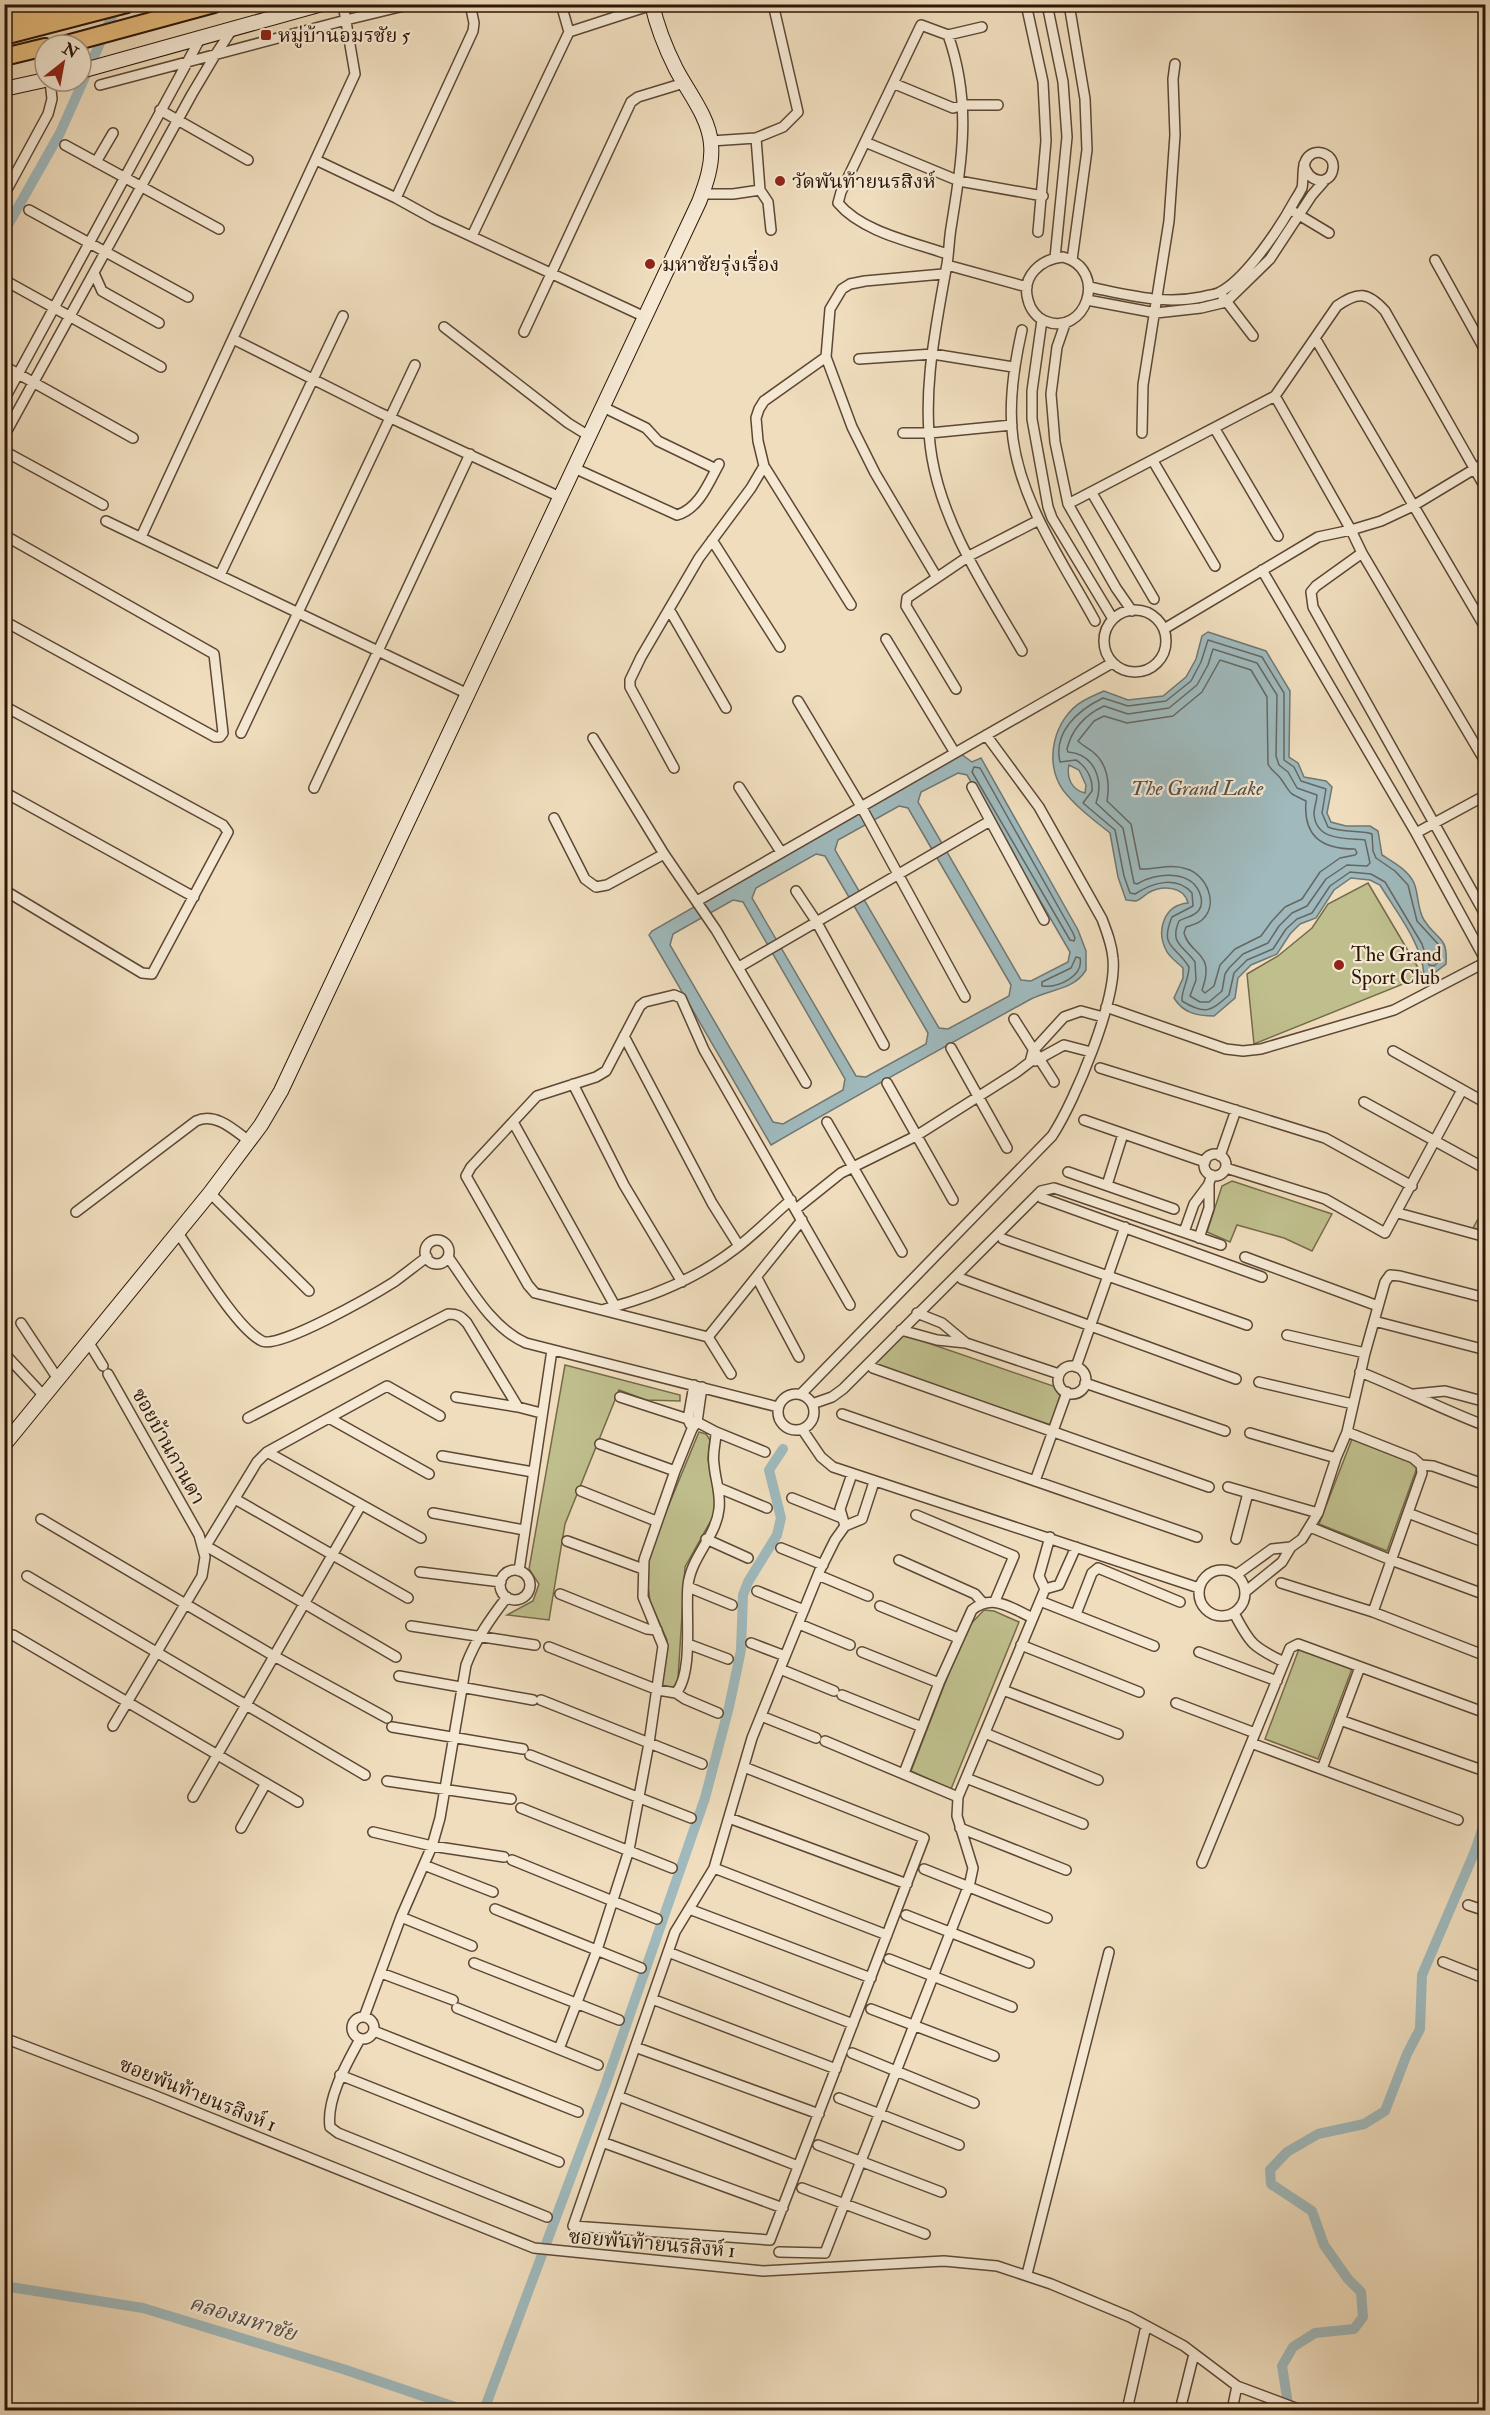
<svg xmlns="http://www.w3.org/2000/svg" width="1490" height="2415" viewBox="0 0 1490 2415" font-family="'IM FELL Double Pica','Noto Serif Thai',serif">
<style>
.green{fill:#bfbf8d;stroke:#766a4a;stroke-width:1.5}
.water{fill:#9fb9bc;stroke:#717773;stroke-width:1.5;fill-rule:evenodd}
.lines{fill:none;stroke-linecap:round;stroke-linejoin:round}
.shore{stroke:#666761;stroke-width:1.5}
.canal{stroke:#9fb9bc;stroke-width:10}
.street-casing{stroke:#5d4734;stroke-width:12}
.secondary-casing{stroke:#2c1506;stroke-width:16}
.highway-casing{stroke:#2c1506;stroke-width:20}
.street{stroke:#f5e9d4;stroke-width:9}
.secondary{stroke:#f5e9d4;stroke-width:14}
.highway{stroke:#e8be7e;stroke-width:16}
.poi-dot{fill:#8f2418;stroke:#f5e9d4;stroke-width:2}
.labels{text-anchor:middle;stroke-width:4.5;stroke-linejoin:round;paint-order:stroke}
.poi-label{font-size:20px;fill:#2c1506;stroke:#f5e9d4;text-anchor:start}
.street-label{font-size:20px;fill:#2c1506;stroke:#f5e9d4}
.water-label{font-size:21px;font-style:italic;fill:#544e46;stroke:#f5e9d4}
</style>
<rect width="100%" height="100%" fill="#efddbd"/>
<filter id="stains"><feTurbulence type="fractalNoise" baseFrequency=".00333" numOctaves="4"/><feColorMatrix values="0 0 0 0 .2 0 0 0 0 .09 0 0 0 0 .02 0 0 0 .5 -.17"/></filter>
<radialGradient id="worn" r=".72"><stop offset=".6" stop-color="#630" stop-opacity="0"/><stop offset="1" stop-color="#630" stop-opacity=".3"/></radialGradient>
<path class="green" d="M1368,883L1423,976L1254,1044L1247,974L1278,956L1312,928L1328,904Z
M1232,1181L1332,1214L1312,1251L1284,1238L1237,1225L1230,1242L1207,1232L1222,1186Z
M1484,1208H1485V1232L1473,1228Z
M902,1334L1056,1387L1060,1396L1051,1425L873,1364Z
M565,1365L680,1395V1401L646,1400L619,1390L565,1524L549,1620L507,1615L533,1601L539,1584L529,1569Z
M699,1432L706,1434L710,1440L708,1459L715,1494L714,1515L685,1567L678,1679L673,1689L661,1687L667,1640L650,1601L646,1571L651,1548Z
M1352,1439L1418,1465L1387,1551L1319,1524Z
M984,1610L994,1611L1019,1622L951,1789L911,1771L966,1629Z
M1299,1649L1352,1669L1318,1759L1265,1739Z"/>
<path class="water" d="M1208,632L1266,651L1290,691L1289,757L1298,763L1304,777L1326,781L1332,787L1327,813L1331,822L1346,826H1370L1378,831L1382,855C1393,862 1408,870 1414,883C1419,895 1417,909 1424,920C1437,941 1448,935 1446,964L1433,974H1424C1421,942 1397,913 1380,885L1370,880L1351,878L1334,890L1316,918L1300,924L1290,934L1277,954L1251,965L1238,978L1235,998L1214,1016C1197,1016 1183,1013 1174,998L1183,978V968C1177,962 1169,957 1166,950C1156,930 1164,905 1188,903C1184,886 1162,885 1148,893C1145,895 1140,900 1136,901C1133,901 1129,900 1126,900L1118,877L1110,833C1094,820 1076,807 1063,790C1043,762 1054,718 1083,701C1090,697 1097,694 1104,691L1128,700L1163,696L1186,677L1196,659L1202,636ZM1069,765L1079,770L1086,785L1085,793C1072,790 1066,778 1069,765Z
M961,754L972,762L981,758L1078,930L1086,951V970C1074,990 1050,989 1031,999C944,1047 857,1095 771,1145L649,935L652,931ZM958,773L967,775L1070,952L1068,962L1031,981L1021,980L918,802L921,792ZM899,806L908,808L1011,985L1009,996L948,1029L939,1028L835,850L838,840ZM816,854L825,856L928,1033L926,1044L866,1077L856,1076L752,898L756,888ZM733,900L743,902L845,1079L843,1090L783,1124L773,1122L670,945L673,934Z"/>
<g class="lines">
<path class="shore" d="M1208,640L1262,657L1284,693V760L1294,767L1301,781L1326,789L1322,813L1328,827C1341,833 1365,830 1372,834L1373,851L1376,858L1395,871L1408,885L1417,921L1438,944L1440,960L1434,966L1429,965L1422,944L1385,882L1371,874L1350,872L1330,886L1312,913L1297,919L1286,929L1273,949L1247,960L1234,973L1229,995C1210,1012 1205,1015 1182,1001C1181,991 1189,979 1189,967C1176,945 1159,948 1172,917L1193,906L1192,893C1176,875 1152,883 1135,894L1130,893L1124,876L1115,830L1083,803L1092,791C1093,779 1087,767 1076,760L1060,762C1053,732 1078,710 1103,698L1128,706L1166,701L1191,681L1201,662Z
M1213,649L1257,663L1277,695L1276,756L1279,765L1288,772L1297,788L1317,795C1317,801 1314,807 1314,814C1316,841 1345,838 1365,840L1370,863L1367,866L1347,865L1326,879L1307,906L1292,913L1279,926L1268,943L1243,954L1229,968L1225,974L1222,991L1209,1002H1200L1190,996L1196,980L1195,962C1184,946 1169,944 1179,921C1185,917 1194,917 1199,910C1202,906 1202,902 1201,897C1194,869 1156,872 1137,884L1134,883L1123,828L1096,803C1104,781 1095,754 1068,752L1067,749C1072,728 1085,715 1104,706L1128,714L1169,708L1197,685L1208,665Z
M1220,660L1251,670L1267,697L1268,764C1271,771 1277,773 1281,779C1293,796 1287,792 1306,801C1303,836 1321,849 1355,849L1357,853L1355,855L1340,858L1320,872L1302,899L1285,907L1272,921L1261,936L1235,949L1220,965L1214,986L1205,993L1202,990C1216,951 1190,956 1184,933L1186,927C1192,925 1198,924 1203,919C1219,903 1206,875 1187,869C1170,863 1156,870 1140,869L1131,824L1107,801C1110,784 1108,764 1093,752C1088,748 1082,745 1078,741L1094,721L1104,716L1127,723L1173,716L1202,692Z
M974,767L980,768L1073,933L1075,938L1074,941L1070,940L972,772Z
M1076,957L1080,958C1084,977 1057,988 1042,986V982L1071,968Z"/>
<path class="canal" d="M4,232L60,133L117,5
M4,2286L143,2308L343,2369L464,2410
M484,2410L605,2086L705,1798L729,1707L741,1650L743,1595L748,1582L777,1535L781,1518L769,1470L783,1449
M1289,2410L1282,2366L1293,2347L1315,2333L1354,2329L1363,2317L1361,2292L1348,2279L1324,2245L1312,2211L1271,2184L1270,2170L1287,2152L1318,2134L1364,2124L1385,2111L1407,2054L1420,2029L1422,1975L1475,1851L1486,1818"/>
<defs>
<path id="street" d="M561,4L569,32
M1026,4L1043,82L1046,141L1038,232
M1047,4L1063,82L1067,137L1055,258
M1069,4L1085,99L1087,150L1072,260
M948,35C972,102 962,160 951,228C949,240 949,252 947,264C936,326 921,395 932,458C944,528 987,590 1022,651
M895,84L953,108L964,105H998
M100,85L346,20L412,4
M160,110L248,160
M711,141L756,138
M865,142L959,181L1043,196
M65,145L219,229
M316,160L396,198L434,219L645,317
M96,162L113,133
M760,190L768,202L771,230
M702,194H733L760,190L756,138L783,127L798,112L773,4
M4,195L48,114L52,99L50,81
M396,198L473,31L474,23L470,4
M29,210L188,297
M1294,212L1329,233
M472,236L569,32L652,5
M947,254C913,242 862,232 838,203L841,192L921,25L948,35L982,27
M1063,257C1110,270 1085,338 1045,321C1037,318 1030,309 1028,300C1021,276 1041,259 1063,257Z
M1435,260L1486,352
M947,265L1027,287
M94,273L102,291L159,323
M4,280L161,367
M1089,287C1128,295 1163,305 1202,297C1208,295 1215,295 1220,292C1246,279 1281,226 1295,200C1297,197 1300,192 1302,188C1304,179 1301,165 1308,157C1317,147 1335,155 1333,168C1331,187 1307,183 1304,164
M1223,297L1253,336
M1087,300L1156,313L1201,308L1226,302L1270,259L1312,195L1326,179
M1042,320L1032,391V419L1048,507L1052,518L1113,619
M1065,324L1057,347L1051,394L1055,442L1068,504L1116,588L1132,611
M444,327L568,423L589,436
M1022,330C1014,365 1008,403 1013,439C1022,505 1064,564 1095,621
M524,332L631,102L638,97L684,83
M1315,338L1486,629
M233,339L378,412L560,497
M826,357L764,401L759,409L756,418L758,441L764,466L851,605
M859,359L933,354L1013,367
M4,366L133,438
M1275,396L1351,530L1362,553L1486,763
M4,400L201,37
M603,407L646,428L658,441L716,469
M1215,429L1278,536
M903,433H930L1012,425
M1142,433L1143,385L1169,221L1175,135L1173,79L1175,64
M4,436L192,94L214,57L233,28
M4,451L103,505
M1153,461L1215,566
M574,468L677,515C699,509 709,482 719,464
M1092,493L1154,599
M1068,504L1275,396L1337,306C1358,291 1368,292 1385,311L1486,489
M106,521L468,694
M4,535L214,654L223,733L220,737H215L4,621
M141,537L355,74L343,4
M712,540L780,647
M1362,553L1316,586L1311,592L1313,607L1486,916
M1262,570L1416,833L1486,961
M220,575L343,316
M936,576L875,473L852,427L826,357L830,309L842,289L850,284L865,281L943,274
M669,609L726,708
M1104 641a31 31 0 1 1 62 0a31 31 0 1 1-62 0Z
M1164,629L1318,537L1351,530L1381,521L1413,506L1486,462
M886,639L955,753
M956,689L906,606L907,598L969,556L1039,520
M798,701L862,808L965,997
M4,706L223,825L228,832L152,974L142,973L4,890
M241,733L415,365
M593,738L664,854L716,930L806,1083
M674,768L630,687V680L641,657L699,558L751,488L764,466
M739,787L781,852
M972,787L1044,920
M314,788L470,454
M4,792L194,897
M554,818L585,879L596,887L607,885L664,854
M1416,833L1486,795
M796,891L816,921L884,1045
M697,901L1112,663
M739,967L990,821
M1106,1007L1226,1049L1243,1051L1261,1049L1394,1010L1486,962
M1014,1019L1054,1082
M624,1036L712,1203L739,1246
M951,1048L1007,1148
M1393,1051L1486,1103
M1035,1061L1064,1045L1091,1052
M1100,1068L1325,1138L1412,1186
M887,1083L953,1200
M573,1084L624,1185L682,1282
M1364,1102L1486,1169
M1084,1120L1205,1162
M513,1122L615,1306
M827,1122L902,1252
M1204 1165a11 11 0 1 1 22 0a11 11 0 1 1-22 0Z
M1220,1156L1236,1110
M1226,1168L1325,1199L1385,1233L1462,1090
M1068,1172L1174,1209
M1107,1185L1123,1134
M210,1193L309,1291
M1042,1198L1262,1277
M796,1209L841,1173L916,1136L1017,1072L1030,1062L1033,1051L1064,1017L1081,1011L1103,1017
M76,1212L196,1121C216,1112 234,1130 249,1141
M1398,1213L1486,1237
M1184,1232L1194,1204L1209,1184
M178,1233C196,1259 236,1328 262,1341C278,1350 375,1294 394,1282C405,1274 416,1265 427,1257
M1199,1238L1209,1208V1183L1212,1175
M1003,1239L1247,1325
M425 1252a12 12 0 1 1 24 0a12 12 0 1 1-24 0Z
M448,1257C470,1287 490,1327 526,1343L778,1407
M1245,1257L1378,1306
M757,1278L799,1357
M962,1279L1236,1379
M605,1309C652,1297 696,1279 735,1249C755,1234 772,1216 791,1200
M917,1313L942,1323L966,1343
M1374,1321L1486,1350
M21,1323L58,1379
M901,1330L937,1340L966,1343L1059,1374
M1287,1335L1365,1353
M708,1337L802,1220
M89,1343L103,1366
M4,1353L44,1396
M1058 1380a14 14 0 1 1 28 0a14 14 0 1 1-28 0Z
M1076,1367L1125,1227
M873,1368L1209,1487
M1360,1372C1403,1389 1443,1410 1486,1426
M108,1374L199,1535L205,1557L202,1576L113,1726
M731,1374L708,1337L535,1293L528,1285L466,1176L471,1167L537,1096L596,1077L606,1071L640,1006L645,1002L674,995L681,998L704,1050L850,1305
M1259,1382L1353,1404
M1085,1383L1225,1431
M778 1412a18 18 0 1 1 36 0a18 18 0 1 1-36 0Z
M801,1394L1052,1136C1075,1101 1117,1000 1113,959C1112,945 1107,932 1102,919L1039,807L986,735
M1414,1394L1445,1391L1486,1402
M456,1397L518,1407
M620,1397L697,1422L716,1432C716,1443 712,1453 714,1464C715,1479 721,1493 719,1509C716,1537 691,1557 688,1585C685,1613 694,1672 676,1693
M812,1404L832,1397L843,1389L1041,1191L1054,1188L1063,1191L1221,1245
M842,1414L1197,1537
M248,1418L448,1314C457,1314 461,1316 467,1323L518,1407L541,1413
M329,1418L429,1474
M690,1424L688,1419L694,1385
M802,1429L821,1457L833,1467L1199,1588
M716,1432L765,1452
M1347,1432L1413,1458L1421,1465L1422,1473L1373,1612
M1250,1433L1336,1458
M600,1444L675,1471
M267,1452L421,1538
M442,1456L533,1472
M1421,1465L1433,1466L1486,1485
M852,1474L840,1509L845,1526L862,1519L874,1482
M1035,1481L1067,1392
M1228,1487L1318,1513
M719,1488L767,1508
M581,1491L656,1521
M792,1498L842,1518
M235,1499L408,1598
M433,1513L524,1530
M1408,1513L1486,1543
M916,1515L1014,1556L995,1601
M41,1519L274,1656L387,1718
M1310,1527L1391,1560L1486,1595
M706,1539L748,1558
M1236,1539L1248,1493
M567,1541L643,1569
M206,1546L396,1657
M781,1548L823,1565
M204,1549L257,1462L267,1452L387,1386L440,1416
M899,1560L975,1594L982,1602
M1199 1593a23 23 0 1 1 46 0a23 23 0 1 1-46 0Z
M500 1585a15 15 0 1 1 30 0a15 15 0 1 1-30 0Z
M519,1571L552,1350
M420,1572L501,1582
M818,1575L868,1596
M1236,1575L1272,1549L1291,1547
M27,1576L365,1775
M1281,1583L1373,1612L1486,1656
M688,1587L732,1605
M1045,1589L1059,1585L1076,1547
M1045,1589L1039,1576L1050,1537
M757,1591L804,1610
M1245,1592L1282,1562L1291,1547L1302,1539L1318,1513L1336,1458L1347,1432L1365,1353L1385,1282L1390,1275L1400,1276L1486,1298
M560,1594L647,1629L657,1630
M1040,1601L1154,1646
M880,1606L958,1638
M1234,1613C1250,1644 1253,1647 1284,1662
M1076,1614L1092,1573L1098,1568L1180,1602
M799,1624L850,1645
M411,1626L535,1645
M13,1635L298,1802
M751,1643L785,1656
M688,1644L728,1659
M1021,1645L1139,1692
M549,1647L658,1690L676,1693L685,1699L718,1713
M862,1652L939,1683
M1199,1652L1277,1681
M780,1669L834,1691
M399,1676L533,1700
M1003,1690L1118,1734
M842,1695L922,1727
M541,1700L702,1764
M1176,1703L1255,1733
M761,1716L816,1738
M1340,1720L1479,1769
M392,1727L523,1749
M985,1733L1098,1780
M825,1741L958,1797
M1251,1743L1458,1820
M530,1755L691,1818
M744,1767L924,1838L770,2240L573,2226L675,1932L714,1868L752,1738L820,1570L835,1540L845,1526
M1322,1769L1360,1667
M904,1773L939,1683L972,1610C993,1593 1011,1608 1033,1618
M966,1778L1083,1824
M387,1781L511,1799
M193,1797L361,1505
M521,1808L672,1868
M729,1818L907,1884
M241,1828L266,1783
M960,1828L1066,1870
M373,1832L432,1846L504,1857
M512,1860L657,1919
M1202,1863L1290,1648L1298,1644L1486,1713
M424,1865L493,1892
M714,1868L887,1935
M924,1869L1047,1918
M1468,1905L1486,1911
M495,1909L641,1968
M689,1909L871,1978
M906,1915L1029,1963
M401,1917L472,1946
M668,1952L853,2024
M889,1959L1012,2007
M1443,1962L1486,1979
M474,1963L619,2020
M381,1973L453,2000
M652,1999L836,2069
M457,2008L598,2065
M871,2009L994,2056
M352 2028a11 11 0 1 1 22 0a11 11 0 1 1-22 0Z
M364,2017L401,1917L432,1846L440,1818L466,1665C476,1639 490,1619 507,1597
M374,2031L578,2112
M4,2038L151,2094L534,2248L763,2271L944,2261L997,2266L1051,2284L1130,2317L1184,2346L1237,2386L1301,2410
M360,2039C347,2063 326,2099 330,2127L338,2133L547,2217
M635,2047L819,2114
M559,2049L597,1950L629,1850L649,1743L663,1646L643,1597L644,1560L675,1471L692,1429L697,1422L702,1387
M852,2053L974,2103
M340,2075L559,2162
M618,2096L798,2166
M839,2098L959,2145
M602,2142L783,2208
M818,2145L941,2192
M802,2188L925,2234
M779,2252L825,2253L970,1882L973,1868L957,1816L958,1797L1045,1589
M1027,2274L1109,1952
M1127,2410L1146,2326
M1180,2410L1194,2354
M1232,2410L1237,2386"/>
<path id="secondary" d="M81,71L322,4
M4,89L45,80
M4,1445L210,1193L261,1125L281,1091L699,202C706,184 713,164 711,144C709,117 688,92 676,69C666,49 657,27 652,4"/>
<path id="highway" d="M4,23L71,4
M4,36L127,4
M63,45L214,4
M4,57L45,47"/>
</defs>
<use href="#street" class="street-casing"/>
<use href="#secondary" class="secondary-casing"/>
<use href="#highway" class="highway-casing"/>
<use href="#street" class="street"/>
<use href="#secondary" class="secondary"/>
<use href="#highway" class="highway"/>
</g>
<g class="poi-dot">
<rect x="260" y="29" width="12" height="12" rx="3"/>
<circle cx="780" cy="181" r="6"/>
<circle cx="650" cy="264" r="6"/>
<circle cx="1339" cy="965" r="6"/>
</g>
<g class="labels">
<g class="poi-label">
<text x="278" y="42">หมู่บ้านอมรชัย 5</text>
<text x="792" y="188">วัดพันท้ายนรสิงห์</text>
<text x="662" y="271">มหาชัยรุ่งเรื่อง</text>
<text x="1351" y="961">The Grand<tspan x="1351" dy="23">Sport Club</tspan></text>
</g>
<g class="street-label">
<text transform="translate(169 1446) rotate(61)" y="7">ซอยบ้านกานดา</text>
<text transform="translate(198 2094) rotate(22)" y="7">ซอยพันท้ายนรสิงห์ 1</text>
<text transform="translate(652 2243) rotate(5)" y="7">ซอยพันท้ายนรสิงห์ 1</text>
</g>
<g class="water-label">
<text x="1197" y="795">The Grand Lake</text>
<text transform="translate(243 2318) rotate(17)" y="7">คลองมหาชัย</text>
</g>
</g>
<rect width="1490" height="2415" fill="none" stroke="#efddbd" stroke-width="24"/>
<rect x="6" y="6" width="1478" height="2403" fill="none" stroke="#2c1506" stroke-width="3"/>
<rect x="12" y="12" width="1466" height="2391" fill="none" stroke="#2c1506" stroke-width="1.5"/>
<g transform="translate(63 63) rotate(31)"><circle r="28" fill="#f5e9d4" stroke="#a59482" stroke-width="1.5"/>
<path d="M0-4.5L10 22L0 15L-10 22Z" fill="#8f2418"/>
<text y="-9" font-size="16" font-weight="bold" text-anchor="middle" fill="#2c1506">N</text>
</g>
<rect width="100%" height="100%" filter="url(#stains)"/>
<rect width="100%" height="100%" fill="url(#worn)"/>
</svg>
